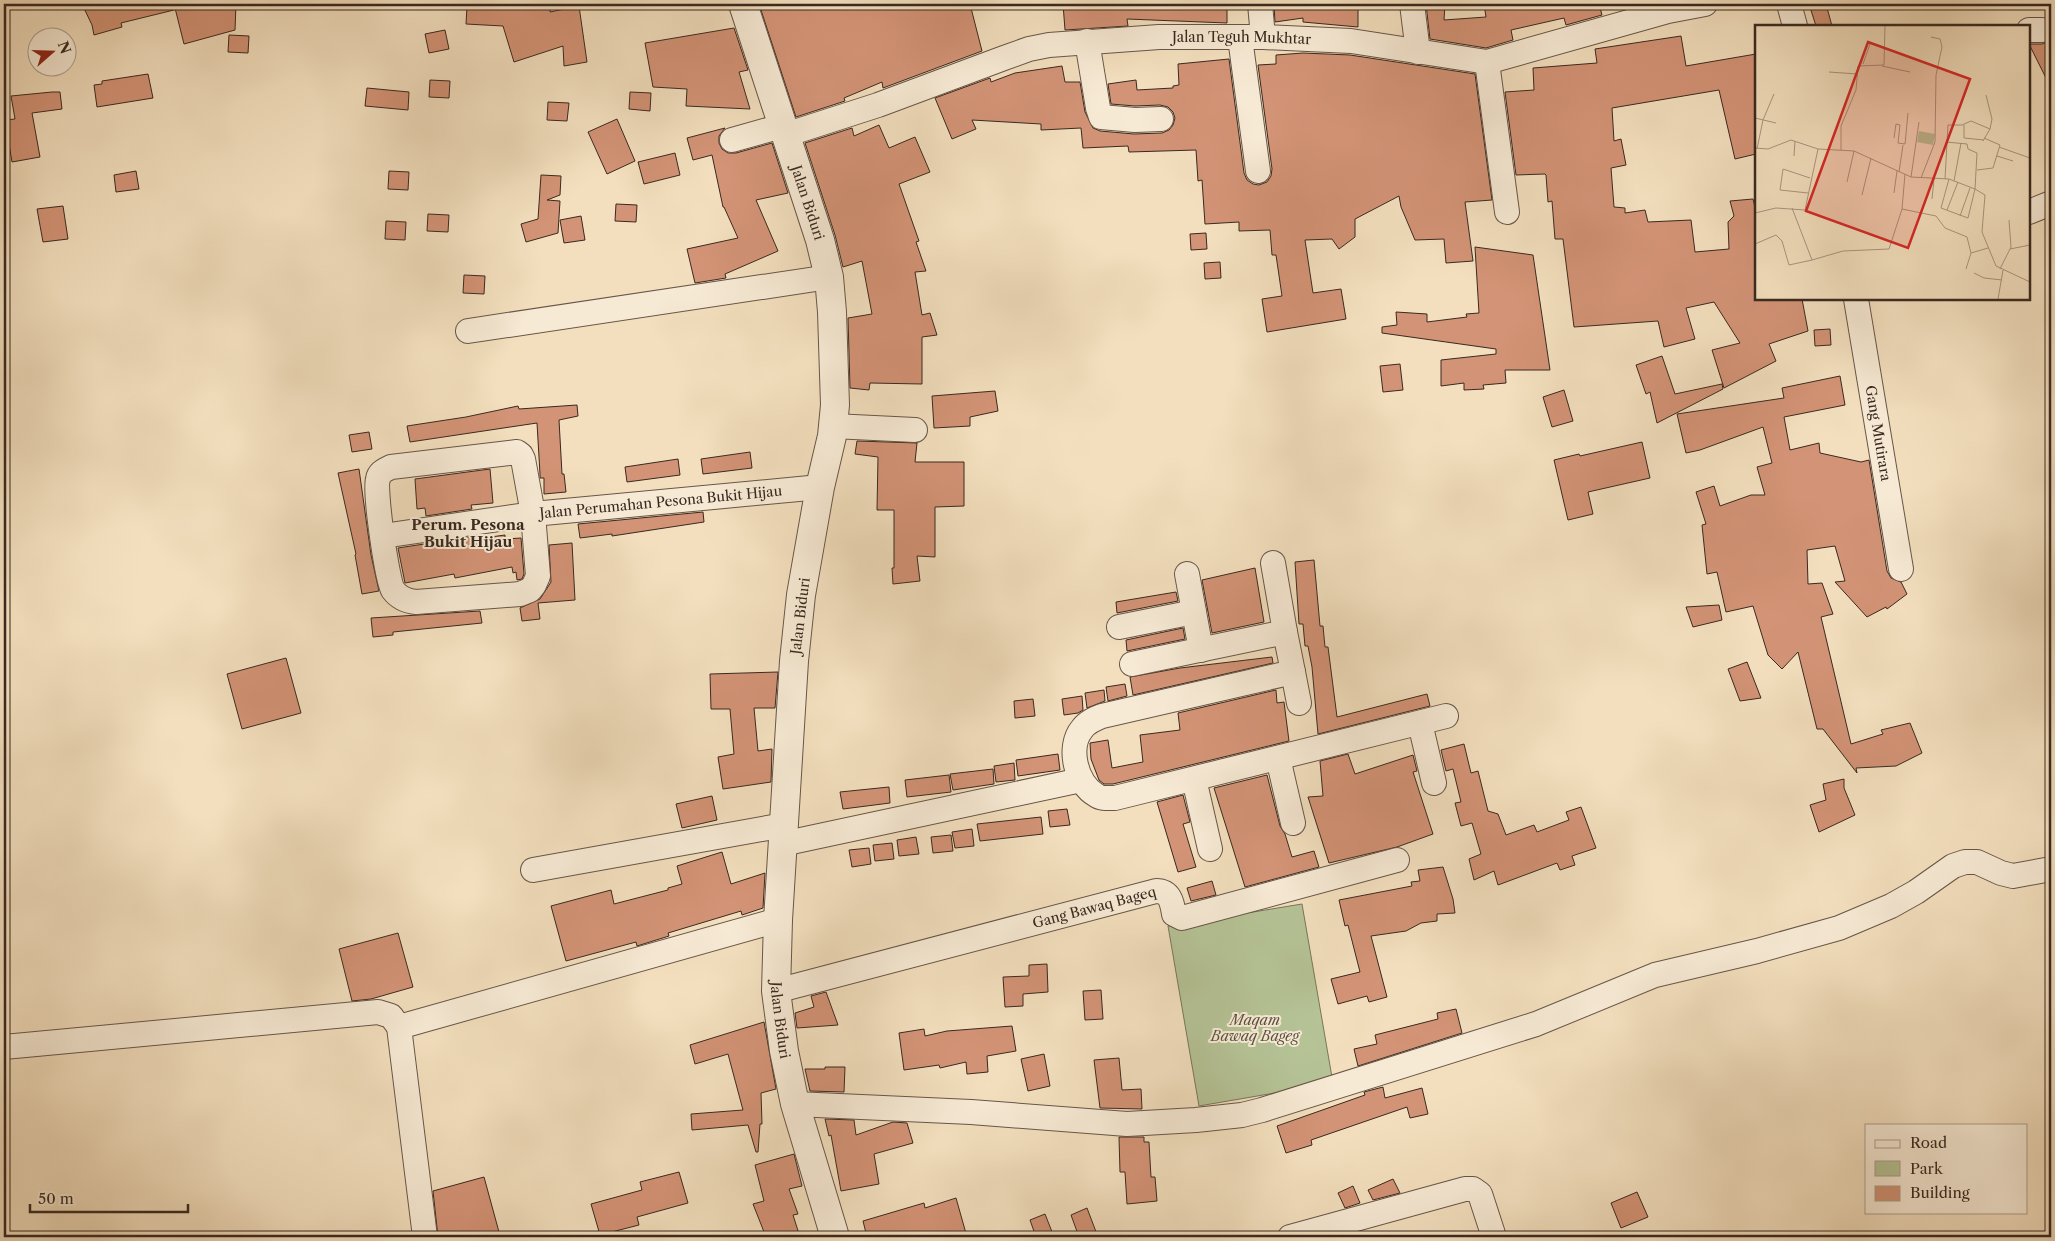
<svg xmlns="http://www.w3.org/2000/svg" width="2055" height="1241" viewBox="0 0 2055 1241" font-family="'Libre Caslon Text',serif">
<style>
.green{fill:#b5c396;stroke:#77765b}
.building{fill:#d39376;stroke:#392920}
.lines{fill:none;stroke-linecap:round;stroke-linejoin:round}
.minor-casing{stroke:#685648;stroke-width:26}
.tertiary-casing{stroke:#685648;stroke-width:30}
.minor{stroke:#f7ead5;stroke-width:24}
.tertiary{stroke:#f7ead5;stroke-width:28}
.labels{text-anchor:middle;stroke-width:4;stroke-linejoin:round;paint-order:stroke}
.street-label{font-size:14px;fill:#392920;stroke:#f7ead5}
.park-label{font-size:14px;font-style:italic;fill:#58503e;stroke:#f7ead5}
.neighbourhood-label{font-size:15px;font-weight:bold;fill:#392920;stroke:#f7ead5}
.inset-road{fill:none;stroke:#a9967f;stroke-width:1}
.view{fill:#d62828;fill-opacity:0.15;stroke:#d62828;stroke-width:2.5}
.inset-edge{fill:none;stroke:#392920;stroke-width:2.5}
</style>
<rect width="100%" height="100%" fill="#f3dfbe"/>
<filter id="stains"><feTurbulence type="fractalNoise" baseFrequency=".004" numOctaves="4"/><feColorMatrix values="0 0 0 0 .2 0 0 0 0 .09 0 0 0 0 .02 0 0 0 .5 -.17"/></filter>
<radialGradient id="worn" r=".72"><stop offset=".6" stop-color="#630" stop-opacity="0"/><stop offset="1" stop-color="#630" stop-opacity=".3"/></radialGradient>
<path class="green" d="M1302,904L1333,1083L1199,1106L1168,926Z"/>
<path class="building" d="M82,4H173L174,10L121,23L122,27L94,35L92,25Z
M174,4H236L235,30L184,44Z
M496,4H551L550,12L579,6L587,62L564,66L563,46L514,62L503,26L466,24L467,7L497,9Z
M759,4H939V6L971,8L982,51L883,88L882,82L844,98L845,101L796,117Z
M1063,4H1227V23L1127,19L1128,26L1065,30Z
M1281,4H1358V27L1303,22V18L1275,22L1274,5Z
M1426,4H1445L1444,20L1486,17L1484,4H1599L1602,15L1566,25L1564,18L1511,30L1513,40L1486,48L1430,39Z
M1809,4H1826L1832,26H1816Z
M734,28L748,70L739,72L750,109L686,106L687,89L653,87L645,43Z
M445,30L449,49L429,53L425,34Z
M229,35L249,36L248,53L228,52Z
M1681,36L1686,66L1756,54V154L1735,159L1719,90L1612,108L1614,141L1621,139L1626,165L1611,168L1614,207L1625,208V213L1645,210L1648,222L1691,220L1695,252L1729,249L1728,222L1734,216L1730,201L1753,199L1756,211V299H1802L1808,331L1769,344L1776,361L1724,388L1712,350L1740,343L1714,302L1686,308L1695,339L1664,347L1658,321L1574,327L1563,239H1555L1552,201L1548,202L1546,175L1545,174L1516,175L1505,92L1534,90L1533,68L1597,63L1595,49Z
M2051,40V88L2029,44H2042Z
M1303,53L1350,55L1475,74L1492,200L1465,202L1473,261L1446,263L1444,239L1415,240L1401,207L1399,196L1355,219V237L1339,249L1332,239L1305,240L1313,293L1341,289L1346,319L1267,332L1262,299L1282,296L1276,255H1272L1270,230L1239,231V222L1205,224L1202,180L1198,181L1196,150L1129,152L1128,146L1083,148L1081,128L1041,130V124L972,120L976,129L952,139L935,98L990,78L991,82L1015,73L1062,66L1065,82H1080L1085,112L1093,128L1100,131L1134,134L1162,133L1169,130L1173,125L1175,118L1173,112L1168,107L1160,105L1135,106L1111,104L1108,84L1136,80L1137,90L1173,88V86L1179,85L1178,64L1229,59L1244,173L1247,180L1253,184L1259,185L1267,182L1271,176L1272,169L1258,65L1276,64V55Z
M148,74L153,98L97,107L94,85L102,84V81Z
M430,80L450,81L449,98L429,97Z
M367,88L409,92L408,110L365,106Z
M52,92H60L62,109L32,113L40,157L12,162L5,120L15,119L11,96Z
M630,92L651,93L650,111L629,109Z
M548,102L569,103L567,121L547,120Z
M617,119L635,161L607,174L588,132Z
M879,125L889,148L915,137L930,172L899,184L919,241L916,242L926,271L915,272L922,315L930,313L937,335L922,337V384L870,383L869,390L850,388L848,318L872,314L862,261L843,267L835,235L805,143L852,128L854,136Z
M725,128L719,136V143L722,149L728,153H736L772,143L788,193L756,200L778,251L725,274L726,278L695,283L687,249L738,238L724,207H723L712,155L693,160L687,138Z
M675,153L680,175L644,184L638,162Z
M136,171L139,189L116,192L114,175Z
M389,171L409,172L408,190L388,189Z
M541,175L561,176L560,195L547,200L560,201L558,233L526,242L521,224L538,219Z
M616,204L637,205L636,222L615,221Z
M63,206L68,239L43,242L37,209Z
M428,214L449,215L448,232L427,231Z
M581,216L585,240L564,243L560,220Z
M386,221L406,222L405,240L385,239Z
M1206,233L1207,249L1191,250L1190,234Z
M1475,247L1533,255L1550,370H1505L1506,383L1483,385L1484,389L1464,390V383L1441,386V360L1496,354V349L1382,333V327L1397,325L1396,312L1427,314V322L1467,317L1466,314L1479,313Z
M1220,262L1221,278L1205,279L1204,263Z
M464,275L485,276L484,294L463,293Z
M1830,329L1831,345L1815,346L1814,330Z
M1662,356L1675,394L1722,384L1723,389L1657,423L1650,392L1646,394L1636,365Z
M1400,364L1403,390L1383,392L1380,366Z
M1840,376L1845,405L1784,417L1790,450L1819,443L1820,453L1861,462L1869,460L1887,571L1891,578L1901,582L1907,594L1887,609L1886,607L1867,617L1835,582L1845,581L1835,546L1807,550L1808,584L1822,583L1833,614L1821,617L1851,744L1883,734L1881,730L1910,723L1922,753L1896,766L1856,768L1857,773L1823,729H1817L1798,652L1782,669L1768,655L1753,606L1726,612L1717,572L1707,574L1702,525L1706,524L1696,492L1714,486L1720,506L1751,495H1765L1757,467L1772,463L1763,427L1700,450L1686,453L1677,414L1784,398L1782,388Z
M1564,390L1573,421L1552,427L1543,397Z
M995,391L998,411L970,417V426L934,428L932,396Z
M577,405L578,416L559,420L562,474H564L566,492L544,494V478H540V474L537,423L410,442L407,426L466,417L518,406L519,409Z
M369,432L372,449L352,452L349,435Z
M857,441L917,443L915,462H964V506L935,507V557L917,556L920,581L893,584L892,568H894V510H877L878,457L855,454Z
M1642,442L1650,478L1588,492L1593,514L1568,520L1554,460L1579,454L1580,456Z
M750,452L752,468L703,474L701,459Z
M678,459L680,475L627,482L625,467Z
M359,469L371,555L379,591L362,594L355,555L356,554L338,473Z
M490,469L493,503L471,505L472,509L426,516L425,508L417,509L415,479Z
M703,512L704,522L612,536V534L580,538L578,524Z
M505,535V539L521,538L524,574L522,579L517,580L516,572L513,573L512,567L455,578L454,574L405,583L398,548L476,536V539Z
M572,543L575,600L538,603L540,619L522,621L520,608L540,599L551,582L549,545Z
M1314,560L1320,626H1323L1325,647H1328L1337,717L1427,694L1430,706L1318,734L1312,667L1308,646H1305L1303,624H1299L1295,562Z
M1255,568L1264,622L1212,633L1202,580Z
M1176,592L1178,601L1117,613L1116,602Z
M1719,605L1722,620L1693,627L1686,607Z
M480,611L482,623L393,632V635L373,637L371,618Z
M1183,628L1185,639L1127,651L1126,640Z
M1272,657L1273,663L1133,695L1130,677L1180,668Z
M286,658L301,713L242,729L227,674Z
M1747,662L1761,698L1740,701L1728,669Z
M778,672L775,708H754L758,751L772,749L771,782L723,789L718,757L734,754L730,709H711L710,674Z
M1125,684L1127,696L1108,701L1106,687Z
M1104,690L1105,701L1087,708L1085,693Z
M1276,690L1277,703L1284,702L1289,741L1113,784H1104L1099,780L1091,759L1090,743L1108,740L1112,768L1143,762L1140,735L1180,730L1178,713Z
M1082,696L1083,710L1078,713L1064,715L1062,699Z
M1033,699L1035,716L1015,718L1014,701Z
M1464,744L1471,773L1478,771L1488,811L1498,814L1506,835L1534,825L1537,832L1569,820L1566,812L1581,807L1596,848L1572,856L1575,865L1560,870L1557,863L1498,885L1494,871L1474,880L1469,859L1481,854L1472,823L1461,826L1455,803L1461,802L1453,769L1446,771L1441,750Z
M1058,754L1060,770L1018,776L1016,760Z
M1348,754L1355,774L1413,755L1417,771L1413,772L1433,834L1397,847L1329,863L1308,797L1323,796L1320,761Z
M1014,763L1015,780L996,782L994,766Z
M993,769L994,784L953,790L950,774Z
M949,775L951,792L907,797L905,780Z
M1267,775L1280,826L1285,834L1292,857L1314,851L1319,867L1245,887L1214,788Z
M1844,779V788L1855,815L1819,832L1810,805L1826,800L1823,784Z
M889,787L890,803L843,809L840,792Z
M1183,795L1190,822L1183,824L1196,867L1178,872L1157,802Z
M712,796L717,820L682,828L676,804Z
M1067,809L1070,825L1050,827L1048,811Z
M1041,817L1043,834L980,841L977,824Z
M972,829L974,846L955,848L952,832Z
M951,835L953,851L933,853L931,837Z
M916,837L919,854L899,856L897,840Z
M892,843L894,859L875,861L873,845Z
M869,848L871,864L852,867L849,850Z
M722,852L731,884L765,873L763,908L742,915L741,911L668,933L669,936L637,946L636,942L566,961L551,906L611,890L614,904L668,890V888L682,884L677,866Z
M1443,867L1453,899L1455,913L1437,914V921L1421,923L1406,931L1371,936L1387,997L1369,1002L1367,996L1338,1004L1331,979L1360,972L1348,925L1345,926L1339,900L1412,886L1411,882L1420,881L1418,870Z
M1212,881L1216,895L1191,901L1187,888Z
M398,933L413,987L371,999L352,1001L339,949Z
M1047,964L1048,992L1023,994V1006L1005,1007L1003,977L1029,976V965Z
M1101,990L1103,1019L1085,1020L1083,991Z
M826,992L838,1025L797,1028L795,1013L814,1007L811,996Z
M1456,1009L1462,1033L1358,1066L1354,1049L1377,1044L1375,1035L1438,1019L1437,1013Z
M764,1022L776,1089L761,1093L762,1124H760L758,1152H756L748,1125L692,1130L691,1114L743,1110L728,1054L695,1064L690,1045Z
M1012,1026L1016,1051L987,1056L988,1072L967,1074L966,1062L940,1068L939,1065L904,1070L899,1033L924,1029L925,1036L947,1031Z
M1044,1054L1050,1086L1028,1091L1021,1059Z
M1119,1058L1122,1090L1141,1089L1142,1109L1100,1108L1094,1060Z
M825,1067H845L844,1092L810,1091L805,1069H825Z
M1383,1087L1385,1098L1422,1088L1428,1114L1410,1118L1407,1107L1311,1140L1312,1145L1286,1153L1277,1126L1365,1095L1364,1092Z
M825,1119L854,1120L856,1135L893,1122L907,1123L913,1143L874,1154L879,1184L841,1191L831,1135L829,1136Z
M1119,1137H1144V1142H1149L1151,1177H1155L1157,1201L1127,1204L1125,1172H1120Z
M794,1154L802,1186L789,1189L798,1214L793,1215L800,1237H766L753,1204L764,1201L755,1165Z
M679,1172L688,1203L637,1217L639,1225L600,1235L591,1204L642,1190L640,1182Z
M484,1177L499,1232L479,1237H438L433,1191Z
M1393,1179L1400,1193L1373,1200L1368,1190Z
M1353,1186L1360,1203L1345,1208L1338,1193Z
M1637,1192L1648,1217L1621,1228L1611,1203Z
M956,1198L967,1237H867L863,1221L924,1203L925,1208Z
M1087,1208L1098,1237H1079L1071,1215Z
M1045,1214L1054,1237H1036L1030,1220Z"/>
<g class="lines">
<defs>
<g id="minor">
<path d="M1260,4L1263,37"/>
<path d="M1412,4L1418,52"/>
<path d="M1789,4L1795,26"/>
<path d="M2029,30H2042"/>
<path d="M1240,38L1258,171"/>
<path d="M1087,41L1098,108L1101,117L1135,120L1161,119"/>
<path d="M1487,62L1507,212"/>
<path id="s1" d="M785,135L878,105L1004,58L1029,49L1049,45L1159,37H1263L1351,41L1487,62L1668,11L1705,4"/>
<path d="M732,140L782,126"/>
<path d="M2029,212L2051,203"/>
<path id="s2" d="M1856,299L1901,569"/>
<path d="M468,331L829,277"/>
<path d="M833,426L915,430"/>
<path d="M517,452L521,455L523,459L533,514L538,576L534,585L530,590L520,594L416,602C406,601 399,598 393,590C387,580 374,490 378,479C379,472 385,470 391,467Z"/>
<path id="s3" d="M383,536L533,514L820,487"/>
<path d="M1273,563L1285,632"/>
<path d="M1187,574L1201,650"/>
<path d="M1119,627L1194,612"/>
<path d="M1132,664L1285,632L1293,672L1102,716C1094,719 1087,722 1082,729C1067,747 1076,784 1096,795C1101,799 1109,798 1115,798L1446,716"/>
<path d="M1293,672L1299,703"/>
<path d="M1420,723L1434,783"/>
<path d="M1278,758L1293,823"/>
<path d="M1194,779L1210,849"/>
<path d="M782,844L1081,780"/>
<path d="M533,870L784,825"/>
<path id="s4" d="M776,991L1156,891C1170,891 1172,902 1174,914L1182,918L1397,860"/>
<path d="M399,1027L778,920"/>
<path d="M4,1047L378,1012L391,1016L399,1027L425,1237"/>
<path d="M795,1104L971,1112L1127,1124L1196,1120L1242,1115L1262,1110L1536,1024L1655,975L1757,951L1839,928L1891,906L1916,892L1953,866L1965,862H1977L2001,873L2013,876L2051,869"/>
<path d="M1290,1237L1465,1189H1473L1480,1194L1494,1237"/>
</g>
<g id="tertiary">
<path id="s5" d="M743,4L820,240L829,277L832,312L835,405L832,436L820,487L801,595L794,661L778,920L776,991L784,1051L795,1104L835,1237"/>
</g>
</defs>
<use href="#minor" class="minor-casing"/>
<use href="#tertiary" class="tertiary-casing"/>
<use href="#minor" class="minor"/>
<use href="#tertiary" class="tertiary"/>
</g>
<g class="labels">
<g class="street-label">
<text dy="5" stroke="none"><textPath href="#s1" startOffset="472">Jalan Teguh Mukhtar</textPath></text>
<text dy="5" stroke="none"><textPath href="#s5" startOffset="209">Jalan Biduri</textPath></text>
<text dy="5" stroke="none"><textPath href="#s2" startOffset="136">Gang Mutirara</textPath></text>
<text dy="5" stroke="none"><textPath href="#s3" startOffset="280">Jalan Perumahan Pesona Bukit Hijau</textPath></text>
<text transform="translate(800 616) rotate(-83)" y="5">Jalan Biduri</text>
<text dy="5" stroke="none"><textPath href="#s4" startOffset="329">Gang Bawaq Bageq</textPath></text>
<text dy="5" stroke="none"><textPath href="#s5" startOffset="1034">Jalan Biduri</textPath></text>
</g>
<g class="park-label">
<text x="1255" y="1025">Maqam<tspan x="1255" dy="16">Bawaq Bageg</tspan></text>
</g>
<g class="neighbourhood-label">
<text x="468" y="530">Perum. Pesona<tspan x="468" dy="17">Bukit Hijau</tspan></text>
</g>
</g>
<g transform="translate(1755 25)">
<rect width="275" height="275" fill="#f3dfbe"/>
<path d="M164,106L180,109L178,120L162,117Z" fill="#b5c396"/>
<path class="inset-road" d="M108,39L115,19M127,41L155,47M74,47L102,49M231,70L237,94L235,104M0,93L21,98M209,100V113L229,115M139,113L141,99L145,100L143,118L150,119L153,88M191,117L212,119L213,124L222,128L220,164L213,193L186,183L194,154M244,122L275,133M0,123L13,124L36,115L63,124L99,126L156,152L194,154L220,164L230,170L227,207L241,241L275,257M2,124L8,95L19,69M86,125V101L101,65L103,41L129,40L130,1M39,131L40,116M242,131L258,136M222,145L238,143L245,120L229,113M144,147L148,120M156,152L164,97M166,153L180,117L181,50L187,22L185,14L176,12M190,154L193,100H207L216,96L235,104L228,116M199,156L206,118M92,157L99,126M53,168L25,165L28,144L55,153M139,168L142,146M107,170L116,133M177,174L179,154M37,183L57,235L88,226L134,224L147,184L150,149M147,184L181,191L190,203L212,212L216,228L211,244M192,185L203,157M0,188L21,183L50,185L63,124M205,191L215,163M0,219L21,210L27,216L34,240L57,235M255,224L275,220M216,228L233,223M245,244L256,222L254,195M219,248L229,253L247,255M243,274L248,245"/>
<path class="view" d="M113,17L215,54L153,223L51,186Z"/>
<rect width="275" height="275" class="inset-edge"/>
</g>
<rect width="2055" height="1241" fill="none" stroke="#f3dfbe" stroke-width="20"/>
<rect x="5" y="5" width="2045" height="1231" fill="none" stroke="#392920" stroke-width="2.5"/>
<rect x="10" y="10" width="2035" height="1221" fill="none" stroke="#392920"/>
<rect x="1865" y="1124" width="162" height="90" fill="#f7ead5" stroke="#ab9d8d"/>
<rect x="1875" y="1140" width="25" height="8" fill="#f7ead5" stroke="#ab9d8d"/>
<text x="1910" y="1148" font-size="15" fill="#392920">Road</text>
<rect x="1875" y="1161" width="25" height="15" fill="#b5c396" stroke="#ab9d8d"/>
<text x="1910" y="1174" font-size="15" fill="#392920">Park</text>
<rect x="1875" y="1186" width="25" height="15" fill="#d39376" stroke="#ab9d8d"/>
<text x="1910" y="1198" font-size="15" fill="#392920">Building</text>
<g transform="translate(52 52) rotate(70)"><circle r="24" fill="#f7ead5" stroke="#ab9d8d"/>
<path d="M0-4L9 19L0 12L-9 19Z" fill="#8f2418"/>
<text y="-8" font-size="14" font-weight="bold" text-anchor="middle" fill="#392920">N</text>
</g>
<path d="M30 1204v8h158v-8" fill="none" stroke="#392920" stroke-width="2.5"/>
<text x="38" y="1204" font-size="15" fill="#392920" stroke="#f7ead5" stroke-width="4" paint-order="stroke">50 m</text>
<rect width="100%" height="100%" filter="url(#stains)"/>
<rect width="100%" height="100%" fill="url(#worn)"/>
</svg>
